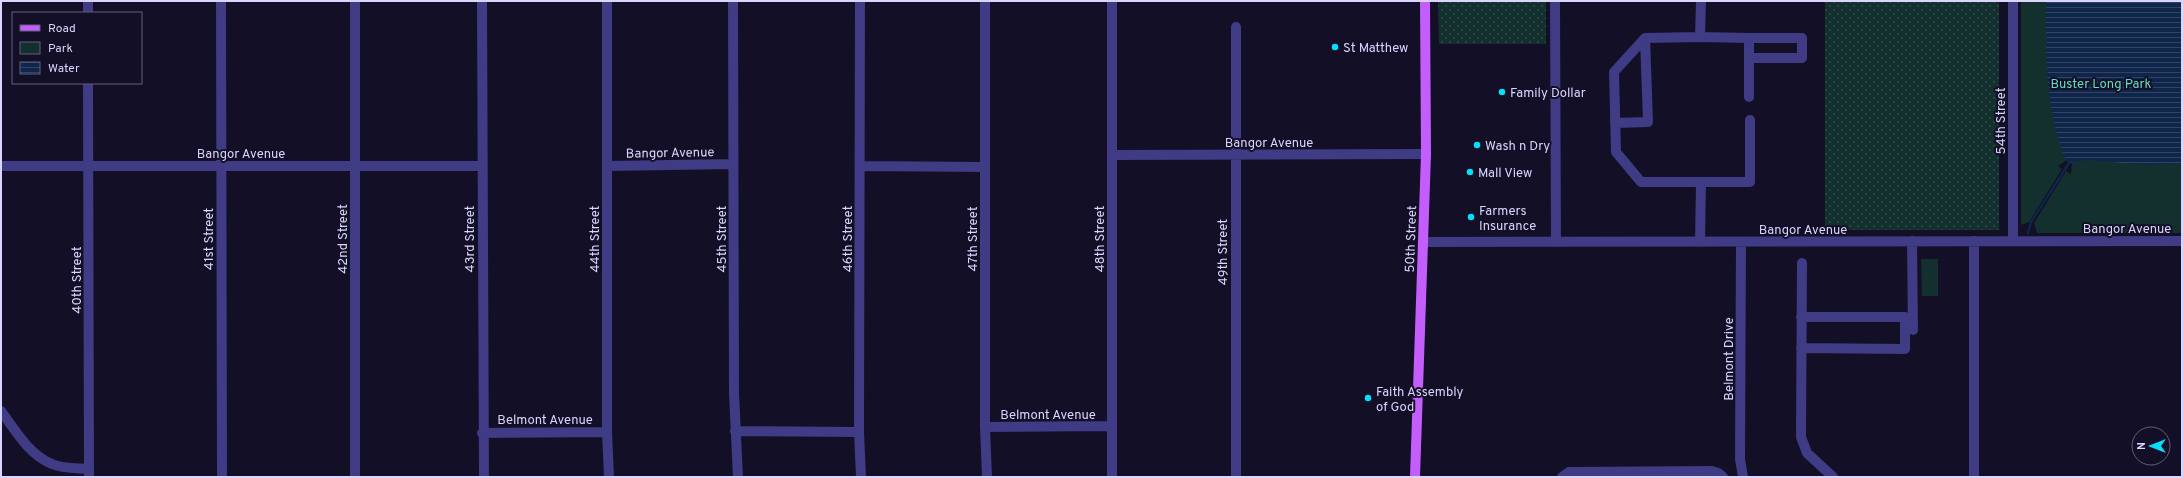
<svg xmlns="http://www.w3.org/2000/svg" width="2183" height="478" viewBox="0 0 2183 478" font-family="Overpass,sans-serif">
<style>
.grass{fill:url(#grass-dots)}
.park{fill:#13302f}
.water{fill:url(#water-rules)}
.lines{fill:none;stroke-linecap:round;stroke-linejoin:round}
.stream{stroke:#0f254a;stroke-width:2.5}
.minor{stroke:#3f3b84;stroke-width:10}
.major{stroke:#c35efd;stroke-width:10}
.poi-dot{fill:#04e0fb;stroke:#130f26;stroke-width:1.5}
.labels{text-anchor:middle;stroke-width:4;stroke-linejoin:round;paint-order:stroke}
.poi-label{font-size:13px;fill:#dad5fe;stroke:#130f26;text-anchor:start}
.park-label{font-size:13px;fill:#61dec0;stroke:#130f26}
.street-label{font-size:13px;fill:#dad5fe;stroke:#130f26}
</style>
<defs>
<pattern id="grass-dots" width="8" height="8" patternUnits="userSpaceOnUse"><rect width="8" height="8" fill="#13302f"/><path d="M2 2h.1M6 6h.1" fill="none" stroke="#354d4e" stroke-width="1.8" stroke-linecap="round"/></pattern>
<pattern id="water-rules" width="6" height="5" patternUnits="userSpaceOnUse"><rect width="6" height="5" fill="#0f254a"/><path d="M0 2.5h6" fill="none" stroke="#314465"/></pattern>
</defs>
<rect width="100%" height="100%" fill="#130f26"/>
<path class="grass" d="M1438,1H1546V44H1439Z
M1825,1H1999V230H1825Z"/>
<path class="park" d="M2021,1H2182V233H2037L2034,223L2066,171L2071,174L2072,163L2067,160L2058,166L2062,169L2029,222L2021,225Z
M1921,259H1938V296H1922Z"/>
<path class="water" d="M2046,1H2182V163L2147,165L2088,160L2069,163L2066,160C2045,110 2046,54 2046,1Z"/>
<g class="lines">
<path class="stream" d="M2028,233L2031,222L2069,163"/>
<path class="minor" d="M88,1V13
M221,1L222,477
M355,1V477
M482,1L484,477
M607,1V432L609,477
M733,1L734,393L738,477
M860,1L859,432L861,477
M985,1V427L987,477
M1112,1V477
M1555,1L1556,242
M2013,1V241
M1236,27V477
M1700,37L1749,38V97
M1749,38H1802V58H1749
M88,83L89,477
M1615,123L1648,122L1645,38
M1112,155L1426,154
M1,166H482
M607,166L733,164
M860,166L985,167
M1701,182H1750V120
M1912,241L1913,330
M1974,241V477
M1423,242L2182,241
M1700,242L1701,182H1641L1616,152L1614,72L1645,38L1700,37L1701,1
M1741,242L1740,459L1743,477
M1802,263L1801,437L1807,453L1833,477
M1801,348L1905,349V317H1801
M1,411C15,430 29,455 52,464C63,469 77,468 89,469
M985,427L1112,426
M735,431L859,432
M482,433L607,432
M1562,477L1569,472L1712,471L1718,473L1723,477"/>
<path class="major" d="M1415,477L1426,154L1425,1"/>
</g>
<g class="poi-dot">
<circle cx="1335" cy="47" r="4"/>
<circle cx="1502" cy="92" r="4"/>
<circle cx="1477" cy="145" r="4"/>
<circle cx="1470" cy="172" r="4"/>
<circle cx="1471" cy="217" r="4"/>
<circle cx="1368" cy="398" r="4"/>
</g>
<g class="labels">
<g class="poi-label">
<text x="1343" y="52">St Matthew</text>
<text x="1510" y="97">Family Dollar</text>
<text x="1485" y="150">Wash n Dry</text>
<text x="1478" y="177">Mall View</text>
<text x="1479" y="215">Farmers<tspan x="1479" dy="15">Insurance</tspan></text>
<text x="1376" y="396">Faith Assembly<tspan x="1376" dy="15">of God</tspan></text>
</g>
<g class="park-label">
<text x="2101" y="88">Buster Long Park</text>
</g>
<g class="street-label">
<text transform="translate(2000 121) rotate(-90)" y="5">54th Street</text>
<text x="1269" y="147">Bangor Avenue</text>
<text transform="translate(670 152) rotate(-1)" y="5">Bangor Avenue</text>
<text x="241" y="158">Bangor Avenue</text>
<text x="2127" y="233">Bangor Avenue</text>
<text x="1803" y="234">Bangor Avenue</text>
<text transform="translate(208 239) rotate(-90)" y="5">41st Street</text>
<text transform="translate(342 239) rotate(-90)" y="5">42nd Street</text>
<text transform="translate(469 239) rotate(-90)" y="5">43rd Street</text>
<text transform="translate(594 239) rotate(-90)" y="5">44th Street</text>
<text transform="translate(721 239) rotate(-90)" y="5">45th Street</text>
<text transform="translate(847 239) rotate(-90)" y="5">46th Street</text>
<text transform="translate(972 239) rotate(-90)" y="5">47th Street</text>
<text transform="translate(1099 239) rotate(-90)" y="5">48th Street</text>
<text transform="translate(1410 239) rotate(-88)" y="5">50th Street</text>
<text transform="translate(1222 252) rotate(-90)" y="5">49th Street</text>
<text transform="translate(76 280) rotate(-90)" y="5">40th Street</text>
<text transform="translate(1728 359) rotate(-90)" y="5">Belmont Drive</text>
<text x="1048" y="419">Belmont Avenue</text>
<text x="545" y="424">Belmont Avenue</text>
</g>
</g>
<rect width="2183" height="478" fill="none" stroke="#dad5fe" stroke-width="4"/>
<rect x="12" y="12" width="130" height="72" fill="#130f26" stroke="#635e7c"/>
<rect x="20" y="25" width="20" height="6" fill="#c35efd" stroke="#635e7c"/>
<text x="48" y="32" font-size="12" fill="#dad5fe">Road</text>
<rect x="20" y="42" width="20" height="12" fill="#13302f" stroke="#635e7c"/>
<text x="48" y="52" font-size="12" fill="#dad5fe">Park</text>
<rect x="20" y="62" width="20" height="12" fill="url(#water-rules)" stroke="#635e7c"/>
<text x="48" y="72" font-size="12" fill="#dad5fe">Water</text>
<g transform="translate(2151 446) rotate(270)"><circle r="19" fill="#130f26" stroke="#635e7c"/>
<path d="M0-3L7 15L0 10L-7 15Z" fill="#04e0fb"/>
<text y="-6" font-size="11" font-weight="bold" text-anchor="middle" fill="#dad5fe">N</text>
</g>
</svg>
